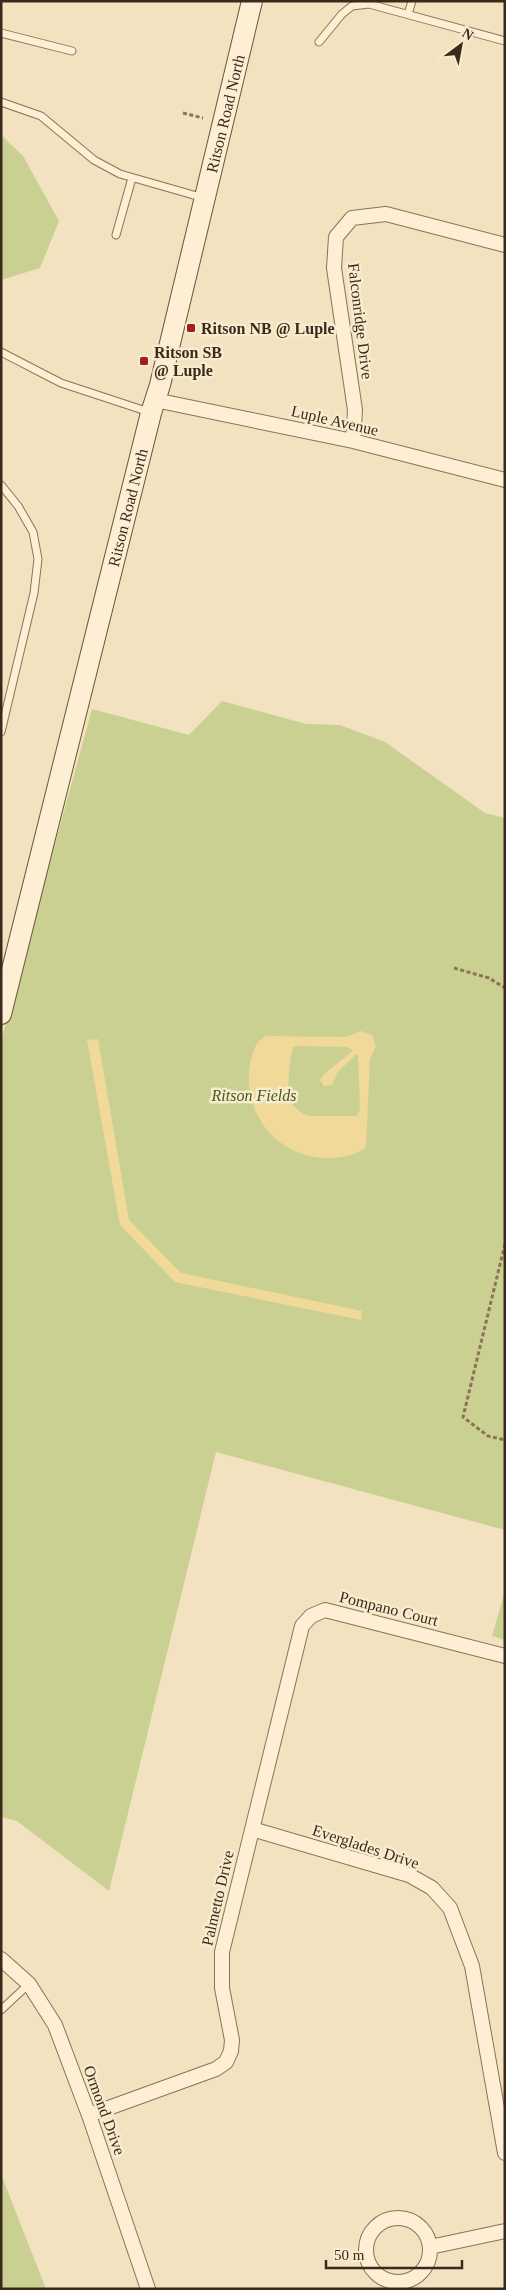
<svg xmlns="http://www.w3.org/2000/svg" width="506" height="2290" viewBox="0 0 506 2290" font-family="'Times New Roman',serif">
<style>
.green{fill:#c9d092}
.sand{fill:#f0d999;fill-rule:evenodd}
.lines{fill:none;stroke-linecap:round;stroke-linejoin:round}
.service-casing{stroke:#8c7256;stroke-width:9}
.minor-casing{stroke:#8c7256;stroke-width:16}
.secondary-casing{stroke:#6d5339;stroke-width:22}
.path{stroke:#8c7256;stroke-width:3;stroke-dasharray:4 2.5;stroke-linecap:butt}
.service{stroke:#fcefd3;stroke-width:7}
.minor{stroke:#fcefd3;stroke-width:14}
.secondary{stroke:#fcefd3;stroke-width:20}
.poi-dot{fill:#a02022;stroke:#f8eccf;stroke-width:2}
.labels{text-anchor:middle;stroke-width:5;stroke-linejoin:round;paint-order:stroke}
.street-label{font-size:16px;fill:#3a2a1c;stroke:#f8eccf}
.poi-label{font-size:16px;font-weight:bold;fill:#3a2a1c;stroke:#f8eccf;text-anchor:start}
.park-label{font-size:16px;font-style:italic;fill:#4a5820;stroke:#f8eccf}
</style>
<rect width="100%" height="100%" fill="#f2e2bf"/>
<path class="green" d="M1,135L23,156L59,221L40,268L1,280Z
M222,701L306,724L340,725L385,742L485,813L505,818V1530L216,1452L109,1891L17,1821L1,1817V1041L92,709L189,735Z
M505,1591V1640L492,1636Z
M1,2174L46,2289H1Z"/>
<path class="sand" d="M361,1031L372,1035L376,1046L370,1059L366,1147C354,1157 338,1158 322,1158C272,1154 240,1108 251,1060C254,1049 256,1040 267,1036L346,1037ZM296,1046L346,1047L353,1050C344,1060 324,1071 320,1080L324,1086L332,1085L338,1072L356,1054L358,1055L360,1109L357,1116H309C302,1114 294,1108 291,1102C286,1093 290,1057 293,1047Z
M98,1039L129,1220L181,1273L362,1311L361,1320L175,1282L120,1225L87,1040Z"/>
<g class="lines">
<defs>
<path id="service" d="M408,14L412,1
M1,33L72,51
M319,42L342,14L352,6L369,4L505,41
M1,102L41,116L94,160L120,174L204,198
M116,235L132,178
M1,352L61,383L149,412
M1,485L18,506L33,532L38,559L34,593L1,732
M1,2010L29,1984"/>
<path id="minor" d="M155,400L353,441L505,480
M353,441L355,410L334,268L336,237L352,218L386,214L505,245
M252,1829L409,1875L432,1888L450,1908L472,1966L505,2153
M1,1959L29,1984L55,2025L90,2118L148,2289
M89,2115L216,2069L226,2062L231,2051L232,2040L222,1988V1952L302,1626L311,1616L325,1610L505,1656
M366 2250a32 32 0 1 1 64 0a32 32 0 1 1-64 0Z
M430,2247L505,2231"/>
<g id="secondary">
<path id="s1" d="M1,1014L151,413L160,385L252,1"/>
</g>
</defs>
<use href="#service" class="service-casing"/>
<use href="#minor" class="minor-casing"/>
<use href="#secondary" class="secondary-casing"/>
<path class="path" d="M183,113L203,118
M454,968L489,978L505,988
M505,1244L463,1417L488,1436L505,1440"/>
<use href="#service" class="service"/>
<use href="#minor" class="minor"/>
<use href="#secondary" class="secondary"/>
</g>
<g class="poi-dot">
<rect x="186" y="323" width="10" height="10" rx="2.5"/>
<rect x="139" y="356" width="10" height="10" rx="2.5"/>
</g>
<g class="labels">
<g class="street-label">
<text dy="6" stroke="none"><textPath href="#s1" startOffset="928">Ritson Road North</textPath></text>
<text transform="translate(361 321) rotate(83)" y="6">Falconridge Drive</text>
<text transform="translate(335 420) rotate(13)" y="6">Luple Avenue</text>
<text dy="6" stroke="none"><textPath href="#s1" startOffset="522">Ritson Road North</textPath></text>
<text transform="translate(389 1608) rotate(14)" y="6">Pompano Court</text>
<text transform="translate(366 1846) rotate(18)" y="6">Everglades Drive</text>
<text transform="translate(217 1898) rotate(-77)" y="6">Palmetto Drive</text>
<text transform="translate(105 2110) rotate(70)" y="6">Ormond Drive</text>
</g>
<g class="poi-label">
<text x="201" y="334">Ritson NB @ Luple</text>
<text x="154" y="358">Ritson SB<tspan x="154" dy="18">@ Luple</tspan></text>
</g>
<g class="park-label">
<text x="254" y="1101">Ritson Fields</text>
</g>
</g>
<rect width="506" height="2290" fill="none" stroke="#3a2a1c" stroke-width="5"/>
<g transform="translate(461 45) rotate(32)" stroke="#f8eccf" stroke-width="4" paint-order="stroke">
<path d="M0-4L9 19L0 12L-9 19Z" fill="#3a2a1c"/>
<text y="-8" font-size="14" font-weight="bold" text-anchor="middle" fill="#3a2a1c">N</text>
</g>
<path d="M326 2260v8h136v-8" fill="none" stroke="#3a2a1c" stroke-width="2.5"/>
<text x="334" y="2260" font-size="15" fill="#3a2a1c" stroke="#f8eccf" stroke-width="4" paint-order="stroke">50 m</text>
</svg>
